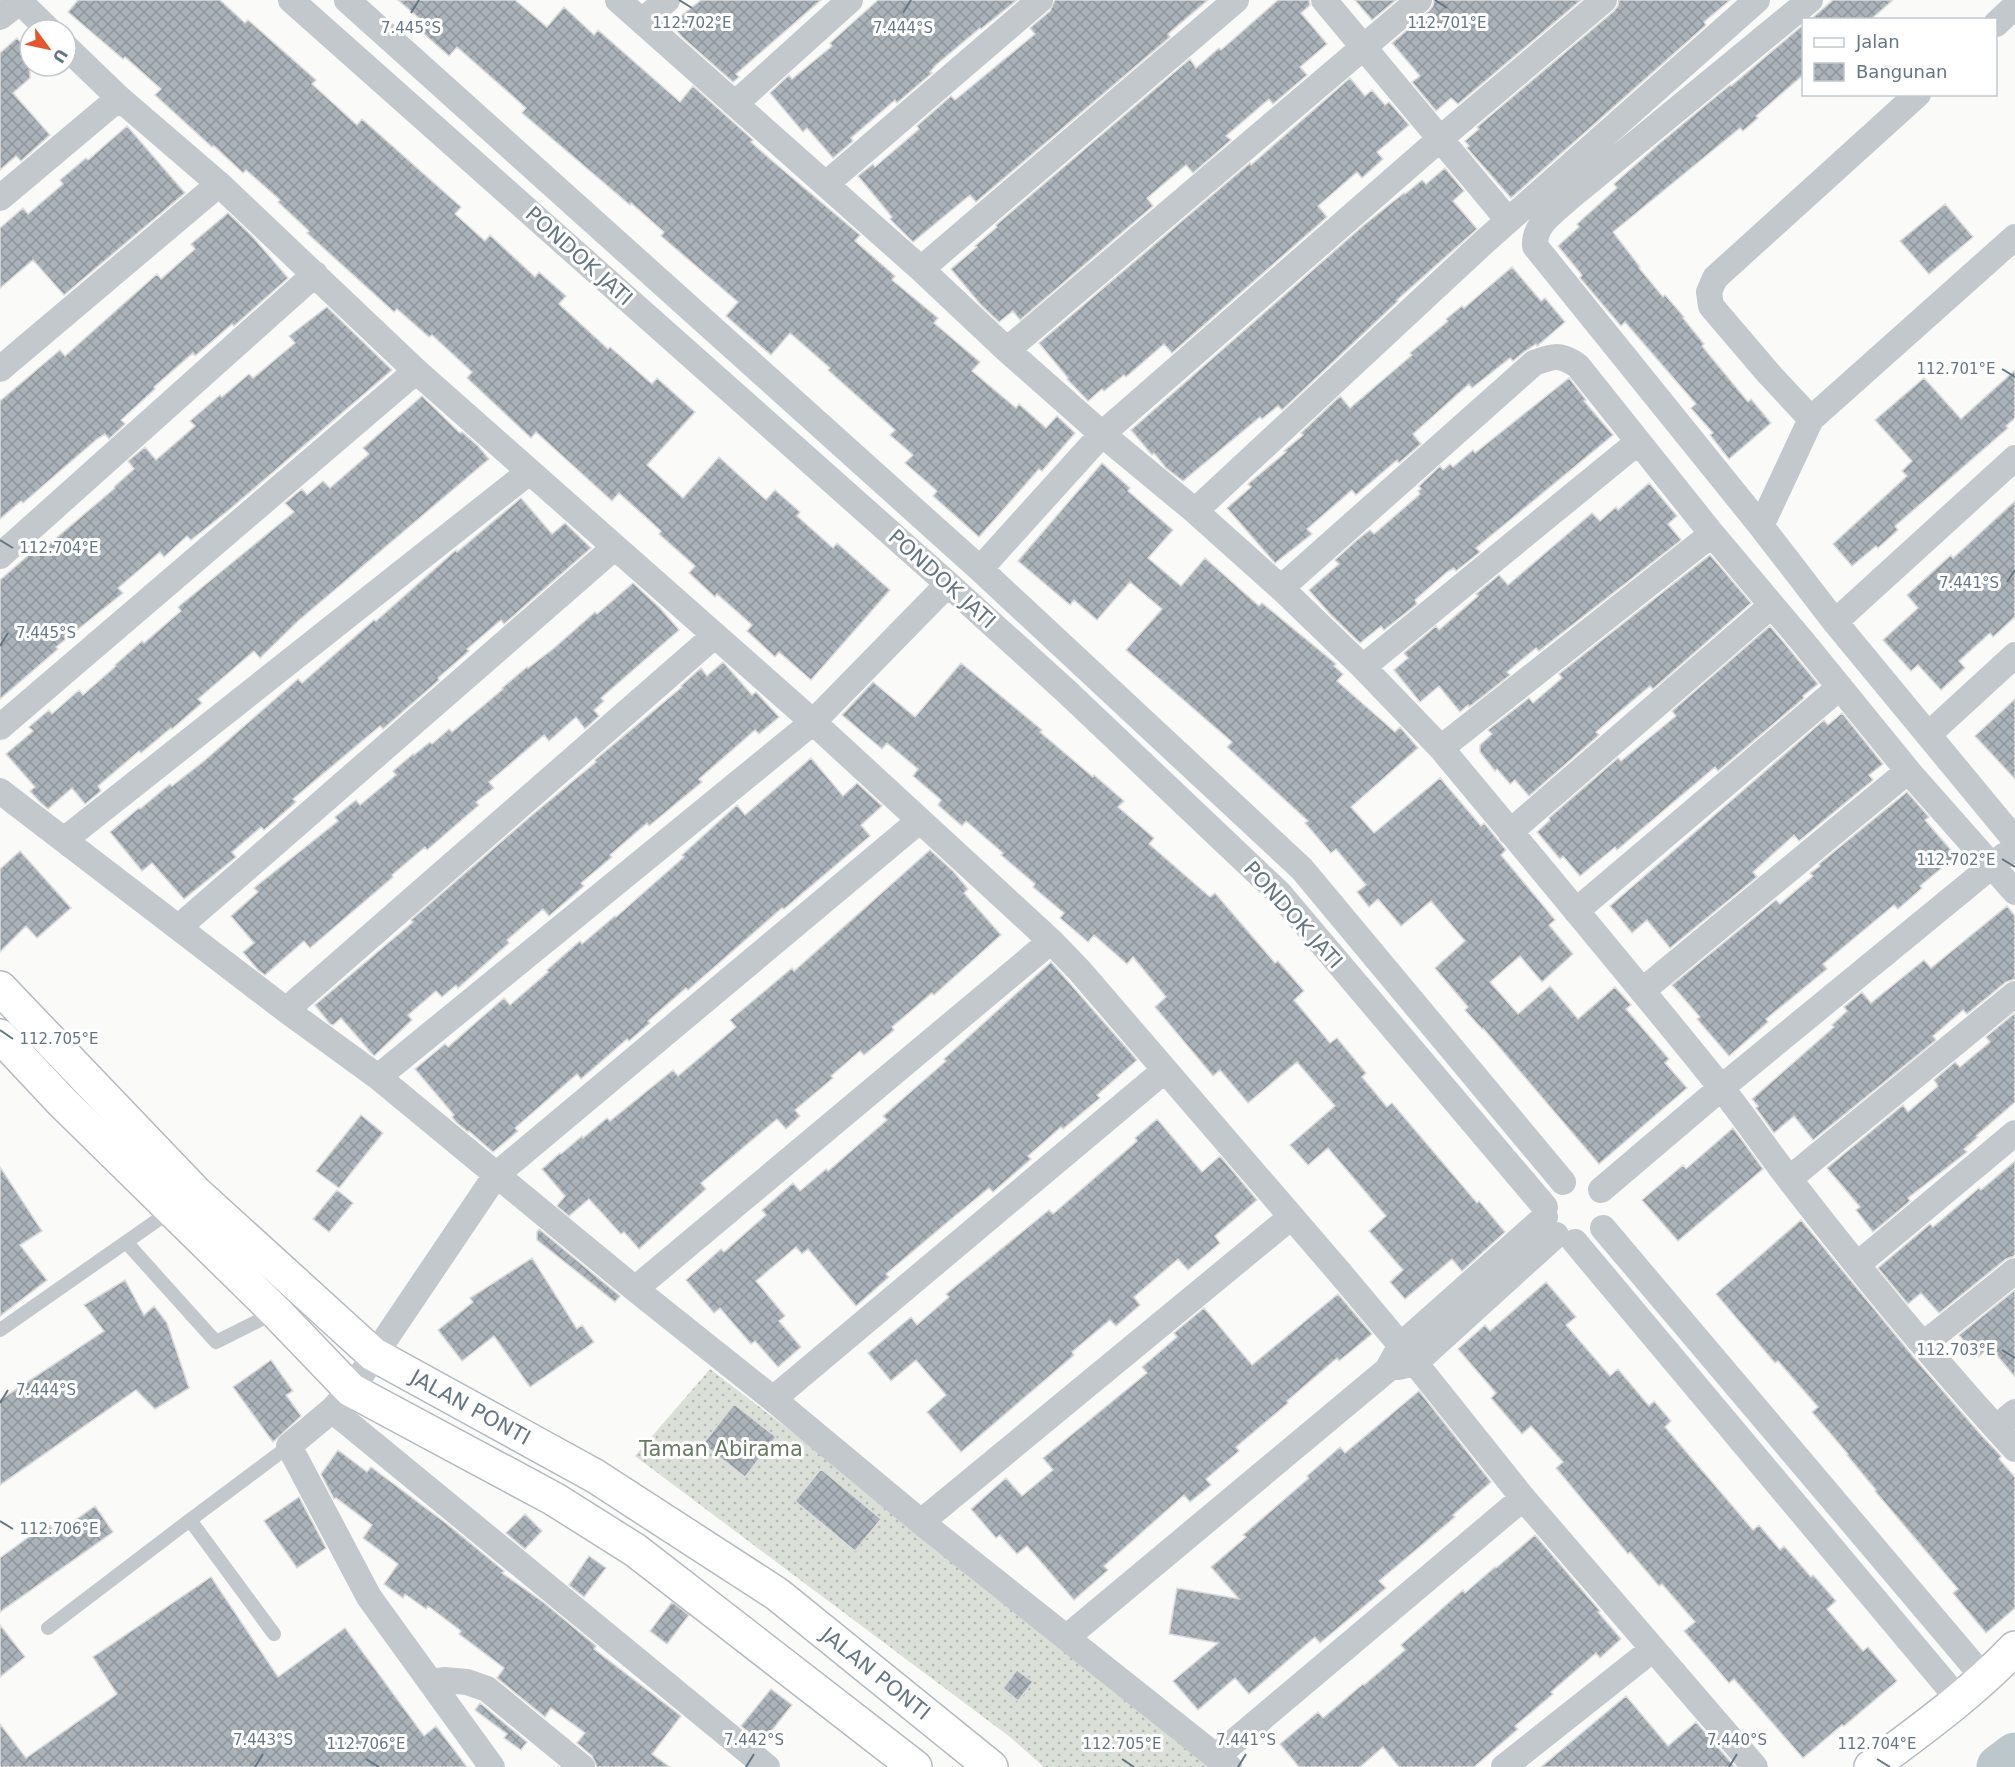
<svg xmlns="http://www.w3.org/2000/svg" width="2015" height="1767" viewBox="0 0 2015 1767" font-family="'DejaVu Sans',sans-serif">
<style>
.grass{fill:url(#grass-dots)}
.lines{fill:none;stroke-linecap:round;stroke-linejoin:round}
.river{stroke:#bbc7cb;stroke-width:45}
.building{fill:url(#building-cross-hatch);stroke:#dcdcda;stroke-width:1.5}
.secondary-casing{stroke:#b3babf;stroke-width:36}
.lane{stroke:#c3c8cc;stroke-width:14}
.street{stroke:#c3c8cc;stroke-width:26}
.secondary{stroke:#fff;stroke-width:33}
.ticks{fill:none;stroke:#657683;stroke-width:2}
.labels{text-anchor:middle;stroke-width:6;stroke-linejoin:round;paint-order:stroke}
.street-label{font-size:21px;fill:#657683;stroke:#fff}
.park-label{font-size:21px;fill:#687a64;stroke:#fff}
.ticks-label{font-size:15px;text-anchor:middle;fill:#657683;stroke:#fff;stroke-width:6;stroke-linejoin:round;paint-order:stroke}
</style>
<defs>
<pattern id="grass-dots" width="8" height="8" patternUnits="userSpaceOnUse" patternTransform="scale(1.5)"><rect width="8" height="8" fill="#dadfd7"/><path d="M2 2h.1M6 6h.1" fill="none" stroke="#b4b9b4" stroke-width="1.8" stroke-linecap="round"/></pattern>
<pattern id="building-cross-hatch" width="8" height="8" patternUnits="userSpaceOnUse" patternTransform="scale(1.5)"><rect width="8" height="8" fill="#aab3b9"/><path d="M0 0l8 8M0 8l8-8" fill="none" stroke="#8e969c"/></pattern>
</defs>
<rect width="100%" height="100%" fill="#fafaf8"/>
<path class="grass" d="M710,1369L850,1476L1217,1767H1044L1010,1737L635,1456Z"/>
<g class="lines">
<path class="river" d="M1999,1767L2015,1755"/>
</g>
<path class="building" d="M78,0H220L245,23L248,20L316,80L312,84L357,125L362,119L461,207L455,214L485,241L490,235L535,277L539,272L566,296L559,304L608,349L610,347L652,384L657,378L695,412L647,465L683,498L719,457L766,500L775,490L800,512L797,516L833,548L837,543L890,590L811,680L779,652L775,657L747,631L752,625L717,594L715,597L689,573L695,566L659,534L661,531L619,493L612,501L536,432L531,438L467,378L472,372L432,335L429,337L397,309L394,312L307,233L309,231L278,202L280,200L246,170L243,173L214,146L212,147L155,95L161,89L125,57L123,59L68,12Z
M398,0H515L547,27L564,7L594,35L598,30L680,102L693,86L753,140L751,142L770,159L860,235L855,241L895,276L892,280L938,318L934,323L980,362L972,371L1016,408L1019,404L1046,428L1057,416L1075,433L1042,471L1039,469L979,537L933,496L937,491L905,463L913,455L890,435L895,430L828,370L830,368L790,333L771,355L726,316L738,302L661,236L664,232L631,203L630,205L522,113L526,108L457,47L449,56L414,25L420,19Z
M701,0H821L736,74L739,77L733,82L682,37L671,24Z
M878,0H1017L981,29L980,28L936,65L930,72L932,73L897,103L895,100L851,138L853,141L833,158L807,128L803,132L770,93L789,75L792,79L832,46L830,43Z
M1055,0H1208L1168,34L1170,37L976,202L970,195L913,242L890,219L892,217L858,176L873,164L875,167L919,129L917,126L951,96L955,100L1035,34L1030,28L1050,11Z
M1278,0H1309L1310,5L1301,13L1327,44L1300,67L1307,75L1273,104L1269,99L1226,136L1231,140L1193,173L1186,165L1147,198L1153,206L1020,320L1013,311L999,322L981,305L951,269L977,247L975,246L997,227L996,225L1190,59L1196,68L1219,48L1221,50Z
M1355,0H1396L1372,20Z
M1434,0H1581L1458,104L1451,98L1436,111L1412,82L1420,76L1392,43L1429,11L1433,6Z
M1619,0H1730L1704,22L1706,25L1511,198L1467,148L1469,146L1465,141L1479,129L1477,127L1614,11L1618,6Z
M1833,0H1893L1870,20H1810Z
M1803,25V75L1756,116L1758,118L1743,131L1740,128L1613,232L1640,267L1639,268L1663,297L1665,295L1684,317L1683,318L1704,344L1702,346L1748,402L1751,399L1771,423L1729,459L1710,435L1713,433L1691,408L1696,404L1625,322L1621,326L1580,278L1582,275L1558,246L1579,227L1577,224L1617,188L1614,184L1660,143L1730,85L1731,86Z
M17,38L30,53V78L13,93L50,135L21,161L16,156L0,170V53Z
M1350,78L1365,96L1372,90L1385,105L1389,102L1409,125L1377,152L1383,159L1362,178L1357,172L1318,206L1327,217L1172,353L1164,344L1126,377L1124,375L1104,391L1102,389L1088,401L1067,379L1068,378L1039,343L1250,163L1251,165Z
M127,126L185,193L64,295L33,260L0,288V228L23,208L28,214L63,184L60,180L86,158L88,160Z
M1445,168L1464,191L1453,201L1477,229L1397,300L1398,301L1282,410L1278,406L1262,419L1260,417L1183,481L1166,468L1154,453L1152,455L1131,430L1364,225L1404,193L1405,194L1422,180L1426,184Z
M1945,204L1973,237L1929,274L1900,241Z
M228,213L252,236L288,278L234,326L232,324L195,356L193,353L154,387L155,389L121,420L125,424L109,439L105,434L97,439L23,503L21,501L0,519V401L60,350L65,356L157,274L161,279L195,249L191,244Z
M1512,267L1541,301L1545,298L1565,322L1537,346L1536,344L1524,352L1513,361L1510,358L1472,388L1469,384L1413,434L1421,444L1399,463L1397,460L1356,495L1352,490L1307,529L1312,534L1275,563L1227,508L1251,487L1248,484L1286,452L1284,451L1303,435L1301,433L1340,396L1350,408L1412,355L1410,353L1448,321L1446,319L1462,306L1464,308Z
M327,307L392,370L230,509L191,540L187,536L164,557L160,552L118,588L123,593L56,647L58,649L0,699V580L32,552L35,556L115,488L114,487L134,469L128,461L145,447L156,460L195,426L190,421L220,395L222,397L249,374L253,378L295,343L289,336Z
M2015,370V418L2006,426L2008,428L1895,526L1898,530L1878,548L1876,546L1852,566L1833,544L1907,476L1902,471L1912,461L1875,420L1924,378L1961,419Z
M1569,378L1586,400L1584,401L1613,435L1476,548L1480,552L1456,571L1454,568L1447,572L1415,600L1417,604L1384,630L1381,626L1360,643L1330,614L1309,590L1339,564L1335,560L1357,540L1370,530L1374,534L1420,494L1418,491L1421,489L1419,486L1440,466L1443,470L1450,464L1453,467L1473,450L1475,453Z
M422,396L460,433L462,432L478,446L489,459L298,621L260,658L254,651L198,699L202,703L172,729L171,728L141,753L139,751L98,786L101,791L85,804L72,788L48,809L40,802L30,791L35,787L6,754L33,731L29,727L49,710L52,714L79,690L83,695L116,666L115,665L142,641L144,643L181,611L178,607L294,512L285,503L302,489L307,495L323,481L330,488L369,454L363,448Z
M1102,463L1130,488L1128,491L1173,530L1148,558L1181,586L1205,558L1259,606L1262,603L1336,664L1334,666L1343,674L1337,681L1395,732L1400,727L1418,748L1351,807L1374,833L1440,778L1481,826L1484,823L1506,850L1501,855L1555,920L1549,925L1573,954L1542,982L1520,956L1490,982L1518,1014L1550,986L1578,1019L1615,987L1631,1005L1626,1009L1669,1059L1665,1063L1687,1088L1599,1164L1483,1028L1482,1029L1465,1010L1468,1007L1435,968L1465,941L1431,901L1401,926L1378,899L1369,907L1357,892L1366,885L1336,849L1331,853L1305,823L1308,821L1227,747L1232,742L1126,650L1162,609L1130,582L1097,620L1074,600L1070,605L1018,561Z
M1649,483L1677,516L1668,524L1681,540L1539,651L1536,648L1507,672L1510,675L1469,707L1468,705L1460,712L1439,686L1420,702L1394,670L1408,658L1404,653L1436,626L1439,630L1478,596L1476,594L1499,575L1508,585L1592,513L1600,521L1616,507L1618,510Z
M521,498L552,534L565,523L591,548L504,624L501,620L467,649L469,651L438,678L439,680L383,729L380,726L293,799L296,802L264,830L261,827L232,852L236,857L184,899L152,863L142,871L110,832L139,808L140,809L170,784L172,786L204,761L298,679L302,683L374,620L376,621L456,550L457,552Z
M2015,501V617L1993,637L1990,633L1959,661L1965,668L1941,690L1918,665L1911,671L1883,640L1918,608L1907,595L1951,555L1953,558Z
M1710,555L1751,603L1653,689L1650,686L1619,712L1596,732L1599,735L1529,796L1515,780L1510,784L1497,769L1495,771L1480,752V745L1492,734L1488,730L1529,698L1533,703L1562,678L1559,674Z
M633,583L660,608L679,630L601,698L604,701L594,710L599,716L585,729L576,717L549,741L544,735L489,782L494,788L476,802L479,805L427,850L425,847L392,875L393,877L310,948L304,941L265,975L258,970L243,952L254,943L231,916L258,892L254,888L338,821L335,817L356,800L360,805L396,775L393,771L413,754L414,755L430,742L432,744L449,729L452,732L503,689L502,688L527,667L528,668L553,649L595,612L597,614Z
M1770,626L1818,684L1803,696L1804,698L1718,771L1715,767L1617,850L1615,847L1580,876L1563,856L1560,859L1537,832L1550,820L1549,818L1618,758L1621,761L1676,716L1672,711Z
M723,662L752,695L756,692L779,717L759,734L755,730L699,779L702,782L649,826L647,823L610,855L612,857L581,883L584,886L549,916L543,909L507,940L509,943L458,988L456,985L442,997L436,991L408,1015L412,1020L374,1056L341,1018L333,1025L330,1024L315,1005L413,922L411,920L531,816L596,762L595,760L682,687L681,686L701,668L707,676Z
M961,663L1042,730L1040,732L1093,777L1094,775L1124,801L1118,807L1154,838L1149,844L1210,897L1215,893L1275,963L1278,961L1304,991L1294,1000L1330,1043L1337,1038L1366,1073L1362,1077L1387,1107L1392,1103L1477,1203L1479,1201L1505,1232L1462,1271L1452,1259L1405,1299L1390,1282L1403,1270L1369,1231L1386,1216L1328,1148L1308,1165L1290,1145L1335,1106L1297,1062L1248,1103L1220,1070L1213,1076L1155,1007L1166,997L1133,957L1127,964L1094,935L1088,942L1060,918L1064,913L1033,887L1035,884L1001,855L1003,853L966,821L962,826L938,805L941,800L913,776L918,769L887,743L882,749L842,715L873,682L915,717Z
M2015,699V779L1975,736Z
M1842,713L1883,764L1869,775L1873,780L1799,841L1794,835L1753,872L1757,877L1670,948L1647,920L1632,933L1610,906L1824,720L1828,725Z
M811,758L843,796L857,783L882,806L861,825L870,836L784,909L782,908L688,990L686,988L648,1021L650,1023L629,1041L627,1039L581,1079L577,1074L515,1128L518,1131L493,1152L469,1131L468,1132L456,1122L452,1117L454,1115L415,1069L445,1044L448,1047L504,998L510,1005L548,972L547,970L580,941L582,944L615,916L616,917L684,857L682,855L737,805L745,815Z
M1907,792L1929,817L1925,820L1956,856L1920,886L1922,888L1898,909L1894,905L1823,964L1827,969L1766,1019L1768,1022L1729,1056L1697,1019L1700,1017L1672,985L1776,900L1780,904L1813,876L1810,873L1820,866L1819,864Z
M930,850L953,871L968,889L964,893L1001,935L934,995L932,993L892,1027L894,1030L864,1055L860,1051L831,1076L833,1078L795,1110L800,1116L786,1129L777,1119L701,1183L706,1189L639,1249L624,1232L621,1234L589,1199L569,1216L557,1206L565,1196L542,1169L560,1153L561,1154L582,1136L583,1138L607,1118L610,1121L673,1070L678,1076L736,1027L730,1020L792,968L794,971Z
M20,851L71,908L37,938L26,926L0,952V869Z
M2007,906L2015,916V979L2006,982L1967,1014L1963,1010L1933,1036L1936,1040L1813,1140L1794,1116L1774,1133L1756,1108L1758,1106L1752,1099L1834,1027L1832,1025L1847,1011L1844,1007L1862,992L1871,1003L1924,960L1931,968Z
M1051,962L1137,1060L1097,1095L1100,1098L1063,1129L1061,1127L1028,1156L1031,1159L993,1192L989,1188L950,1220L886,1274L889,1277L856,1306L808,1249L802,1254L796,1247L756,1281L785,1316L779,1321L801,1347L778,1367L755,1341L751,1344L720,1308L714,1313L686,1280L721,1249L724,1252L766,1215L762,1210L793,1183L800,1191L826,1169L828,1171L887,1120L883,1116L946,1061L944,1059Z
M2015,1013V1102L1976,1136L1978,1137L1964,1149L1967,1152L1908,1198L1910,1201L1873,1232L1856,1210L1860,1207L1827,1168L1903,1105L1908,1112L1938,1086L1934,1080L1955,1062L1960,1067L1990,1042L1986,1037Z
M361,1115L383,1133L339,1188L316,1171Z
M1157,1119L1202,1172L1220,1156L1257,1200L1215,1236L1220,1243L1188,1270L1178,1259L1134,1297L1140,1305L1116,1326L1110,1320L1072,1352L1074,1355L961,1452L927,1412L946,1395L916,1360L891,1381L868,1353L911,1317L917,1325L949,1297L946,1294L1049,1210L1053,1214L1137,1141L1135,1138Z
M1733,1128L1763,1169L1678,1241L1642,1200L1683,1165L1686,1169Z
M2015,1161V1256L2006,1259L1939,1313L1921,1293L1908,1304L1878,1268L1930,1224L1933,1227L1979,1188L1981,1190Z
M0,1167L42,1231L20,1245L47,1280L0,1316Z
M337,1190L353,1203L329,1232L313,1219Z
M1801,1220L1916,1360L1982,1436L2001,1456L1999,1459L2015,1477V1608L1986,1633L1953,1593L1958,1589L1875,1491L1876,1490L1847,1455L1848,1454L1812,1412L1818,1407L1778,1361L1775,1363L1716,1294Z
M539,1229L620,1296L615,1302L537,1240V1232Z
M532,1258L577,1329L582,1325L594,1342L530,1387L494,1336L462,1361L438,1330L473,1302L470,1298Z
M125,1280L144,1315L154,1306L167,1323L189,1388L155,1409L136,1390L0,1485V1400L104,1331L84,1305Z
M1546,1282L1576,1317L1566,1325L1610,1376L1618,1369L1649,1406L1654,1401L1671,1421L1665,1427L1753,1530L1759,1525L1780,1550L1784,1546L1811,1577L1813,1575L1836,1601L1827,1609L1863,1651L1868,1647L1897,1681L1844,1726L1842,1725L1803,1758L1734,1679L1729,1683L1684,1631L1695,1622L1662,1584L1659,1586L1630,1552L1628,1554L1556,1468L1563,1462L1531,1426L1522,1434L1491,1398L1496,1393L1458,1349L1485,1325L1490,1331Z
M2015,1290V1377L1990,1347L1978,1357L1959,1335Z
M1338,1294L1372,1334L1339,1361L1337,1358L1287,1401L1288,1403L1236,1447L1239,1451L1206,1479L1211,1485L1190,1502L1184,1495L1104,1566L1108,1570L1074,1600L1027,1546L1017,1554L1000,1535L996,1538L971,1509L1006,1478L1022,1496L1053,1470L1043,1458L1147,1373L1142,1367L1177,1337L1174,1333L1204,1308L1252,1365Z
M271,1360L293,1391L286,1395L301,1416L273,1442L233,1387Z
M1419,1391L1491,1482L1453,1515L1455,1517L1379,1581L1386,1588L1320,1643L1315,1637L1249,1694L1235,1678L1198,1710L1173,1681L1218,1643L1169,1634L1177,1588L1239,1599L1211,1567L1246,1537L1243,1535L1309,1478L1307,1476L1340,1447L1345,1453Z
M734,1404L776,1437L745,1477L703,1444Z
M338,1450L367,1472L371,1467L447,1524L504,1571L502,1573L543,1602L596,1646L594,1649L681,1716L652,1754L670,1767H597L592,1756L577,1743L585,1733L551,1708L545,1717L497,1678L504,1668L459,1634L461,1631L428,1606L426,1609L405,1594L403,1598L384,1584L398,1564L363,1538L372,1525L336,1498L334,1499L321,1474Z
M821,1469L881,1519L855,1551L795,1501Z
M299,1497L326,1548L297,1568L264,1521Z
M95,1506L113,1532L0,1612V1558L48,1523L56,1534Z
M525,1514L542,1531L525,1549L506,1533Z
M1535,1535L1600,1611L1598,1612L1621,1639L1600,1658L1596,1653L1551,1692L1553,1694L1515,1726L1518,1729L1474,1767H1399L1383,1747L1360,1767H1299L1280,1744L1318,1712L1323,1718L1363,1684L1364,1685L1405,1650L1401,1645L1437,1613L1463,1590L1465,1593L1495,1567L1496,1568Z
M589,1556L606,1568L584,1597L569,1585Z
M211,1577L278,1677L345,1628L424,1736L436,1726L467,1767H0V1724L26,1758L117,1694L93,1657Z
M672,1602L689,1615L667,1644L650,1631Z
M0,1625L25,1657L0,1677Z
M1017,1670L1033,1682L1018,1701L1003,1688Z
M771,1689L792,1705L762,1743L741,1726Z
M1626,1696L1668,1746L1696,1722L1735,1767H1541Z
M480,1703L527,1742L521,1750L504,1738L507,1734L475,1710Z"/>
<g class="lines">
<defs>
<g id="secondary">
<path id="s1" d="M0,988L195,1192L373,1354L595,1476L777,1594L991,1767"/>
<path d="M0,1036L62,1102L276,1312L351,1390L554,1499L635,1550L915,1767"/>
<path d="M1871,1767C1922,1729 1971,1694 2015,1648"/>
</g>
</defs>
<use href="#secondary" class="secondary-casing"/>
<path class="lane" d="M126,1242L216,1342L276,1312
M0,1330L172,1210
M190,1520L274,1634
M48,1628L190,1520L289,1446"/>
<path class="street" d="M18,0L49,30
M291,0L948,584L1066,691L1279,893L1545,1207
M347,0L980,569L1302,869L1563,1182
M618,0L921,269L1007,350L1102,434L1195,511L1281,588L1363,667L1441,748C1534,860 1628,972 1719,1085C1744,1116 1766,1149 1790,1180C1861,1272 1936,1363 2015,1449
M1324,0L1508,220
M1810,0L1568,199C1553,213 1534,224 1535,246L1761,526L1835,622L2015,840
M0,17L22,0
M642,21L667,0
M1996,24L2015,6
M66,47L119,98L219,184L416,371L813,722L1051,941L1079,970L1340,1273L1408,1354L1523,1498L1755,1767
M736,103L850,0
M826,184L1040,0
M0,198L119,98
M921,269L1236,0
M1007,350L1419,0
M0,369L219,184
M1811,419L1769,374L1711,306L1709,292L1715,278L1918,94
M1195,511L1483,243L1757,0
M1761,526L1811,419L2015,237
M0,556L315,274
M980,569L1102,434L1441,138L1604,0
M1281,588L1534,363C1553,356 1560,353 1578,366L1712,534L1803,642L1908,771L2015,892
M1835,622L2015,458
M1363,667L1638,442
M0,727L416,371
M1929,734L2015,655
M1441,748L1712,534
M0,791L286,1010L378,1077L635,1289L773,1399L921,1522L1229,1767
M1510,832L1772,605
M64,840L529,472
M1576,911L1840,687
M179,927L615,547
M1642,991L1908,771
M286,1010L714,636
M378,1077L813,722L948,584
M1789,1179L2015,994
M1601,1190L1721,1088L2005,855
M1603,1228L1985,1679
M1575,1242L1960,1701
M1858,1264L2015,1133
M635,1289L1051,941
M1924,1344L2015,1271
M1399,1367L1415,1363L1556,1235
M773,1399L1165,1070
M332,1410L767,1767
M1996,1428L2015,1412
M921,1522L1291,1217
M1067,1637L1387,1370L1401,1345L1545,1217
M431,1682L444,1680L467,1682L487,1689L582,1767
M1217,1756L1523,1498
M492,1767L369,1597L289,1446L332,1410L351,1390L496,1175L919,821
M1504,1767L1653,1649"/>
<use href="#secondary" class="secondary"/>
</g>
<path class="ticks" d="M679,0L692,8M1435,0L1447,8M411,13L419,0M903,13L911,0M2002,369L2015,377M0,540L13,548M2007,582L2015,570M0,646L8,633M2002,859L2015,867M0,1030L13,1039M2002,1350L2015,1358M0,1403L8,1390M0,1521L13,1529M366,1759L379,1767M1122,1759L1134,1767M1877,1759L1890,1767M255,1767L263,1754M746,1767L754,1754M1238,1767L1246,1754M1729,1767L1737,1754"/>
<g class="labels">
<g class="street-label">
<text transform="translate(579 256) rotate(42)" y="7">PONDOK JATI</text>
<text transform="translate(942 579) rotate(42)" y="7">PONDOK JATI</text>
<text transform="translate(1293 915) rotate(48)" y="7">PONDOK JATI</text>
<text dy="7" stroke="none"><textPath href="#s1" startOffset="634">JALAN PONTI</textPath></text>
<text dy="7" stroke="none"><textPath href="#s1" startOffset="1120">JALAN PONTI</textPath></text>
</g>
<g class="park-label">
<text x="721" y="1456">Taman Abirama</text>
</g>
</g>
<g class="ticks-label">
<text x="692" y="28">112.702°E</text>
<text x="1447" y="28">112.701°E</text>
<text x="903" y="33">7.444°S</text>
<text x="411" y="33">7.445°S</text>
<text x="1956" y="374">112.701°E</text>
<text x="59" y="553">112.704°E</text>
<text x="1969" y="588">7.441°S</text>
<text x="46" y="638">7.445°S</text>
<text x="1956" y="865">112.702°E</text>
<text x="59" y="1044">112.705°E</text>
<text x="1956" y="1355">112.703°E</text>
<text x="46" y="1395">7.444°S</text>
<text x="59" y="1534">112.706°E</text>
<text x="263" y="1745">7.443°S</text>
<text x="754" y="1745">7.442°S</text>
<text x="1246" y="1745">7.441°S</text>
<text x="1737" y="1745">7.440°S</text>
<text x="366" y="1749">112.706°E</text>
<text x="1122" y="1749">112.705°E</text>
<text x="1877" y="1749">112.704°E</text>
</g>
<rect x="1802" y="18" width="195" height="78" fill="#ffffff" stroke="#c1c8cd" stroke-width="1.5"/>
<rect x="1814" y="38" width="30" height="9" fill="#ffffff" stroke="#c1c8cd" stroke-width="1.5"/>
<text x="1856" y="48" font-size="18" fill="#657683">Jalan</text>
<rect x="1814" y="63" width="30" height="18" fill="url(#building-cross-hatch)" stroke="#c1c8cd" stroke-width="1.5"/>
<text x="1856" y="78" font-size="18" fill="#657683">Bangunan</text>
<g transform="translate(48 48) rotate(123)"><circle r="28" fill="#ffffff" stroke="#c1c8cd" stroke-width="1.5"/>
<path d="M0-4.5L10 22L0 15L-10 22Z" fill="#e4572e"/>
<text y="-9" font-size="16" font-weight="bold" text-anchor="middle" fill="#657683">U</text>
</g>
</svg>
